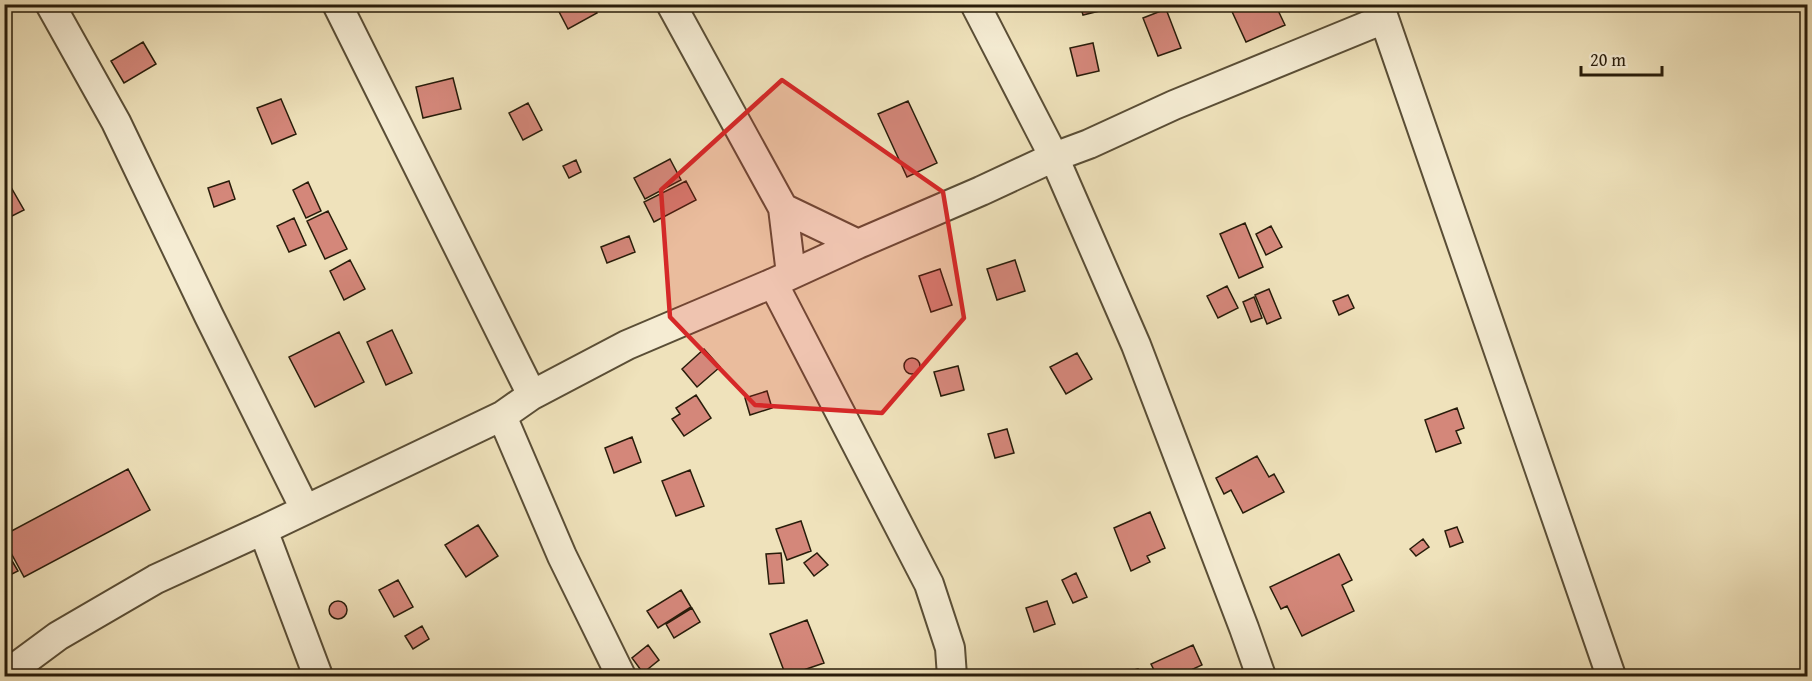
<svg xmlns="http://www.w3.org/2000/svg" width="1812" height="681" viewBox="0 0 1812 681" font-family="'Gentium Book Plus',serif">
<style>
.building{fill:#d4877a;stroke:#281c0a;stroke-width:1.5}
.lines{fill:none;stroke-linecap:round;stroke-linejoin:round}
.street-casing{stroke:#5a4e36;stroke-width:32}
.street{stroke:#f5ecd3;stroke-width:28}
.marked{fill:#d62828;fill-opacity:0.2;stroke:#d62828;stroke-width:4.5;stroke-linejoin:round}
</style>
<rect width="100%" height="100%" fill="#efe2bb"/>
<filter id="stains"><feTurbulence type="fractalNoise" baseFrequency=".00333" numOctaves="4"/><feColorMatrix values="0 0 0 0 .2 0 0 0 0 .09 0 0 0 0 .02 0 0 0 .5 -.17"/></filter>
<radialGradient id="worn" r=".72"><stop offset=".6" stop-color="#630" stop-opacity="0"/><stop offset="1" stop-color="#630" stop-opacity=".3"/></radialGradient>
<path class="building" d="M555,4H592L597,13L568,29Z
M1080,4H1115L1116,7L1083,15Z
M1275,4L1285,25L1246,42L1229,5Z
M1166,9L1181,48L1158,56L1143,18Z
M143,42L156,64L124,83L111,61Z
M1093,43L1099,71L1077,76L1070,48Z
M453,78L461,109L423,118L416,87Z
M281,99L296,134L272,144L257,108Z
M908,101L937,163L907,177L878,114Z
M528,103L542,130L523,140L509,113Z
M670,159L681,180L645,199L634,178Z
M576,160L581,172L569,178L563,166Z
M4,175L24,210L4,220Z
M229,181L235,199L214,207L208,188Z
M686,181L696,200L654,222L644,202Z
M308,182L321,211L306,218L293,190Z
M328,211L347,249L325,259L307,221Z
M294,218L306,245L289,252L277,226Z
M1245,223L1263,267L1239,278L1220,234Z
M1271,226L1282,247L1266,255L1256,234Z
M629,236L635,252L607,263L601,247Z
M350,260L365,289L344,300L330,271Z
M1015,260L1025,291L997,300L987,269Z
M940,269L952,305L931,312L919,276Z
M1227,286L1238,308L1218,318L1207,296Z
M1269,289L1281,318L1267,324L1255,295Z
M1348,295L1354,308L1339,315L1333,301Z
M1254,297L1262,318L1251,322L1243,302Z
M392,330L412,373L386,385L367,342Z
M339,332L364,382L315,407L289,357Z
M704,349L720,367L697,387L682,369Z
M1077,353L1092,379L1066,394L1050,367Z
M904 366a8 8 0 1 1 16 0a8 8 0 1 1-16 0Z
M958,366L964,390L941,396L934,372Z
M767,391L772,408L750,415L745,398Z
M696,395L711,418L684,436L672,419L680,414L676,408Z
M1457,408L1464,428L1456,431L1461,443L1436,452L1425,420Z
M1007,429L1014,453L995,458L988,434Z
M632,437L641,462L614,473L605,448Z
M1257,456L1269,477L1274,474L1284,492L1243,513L1231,490L1224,494L1216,478Z
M128,469L150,510L24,577L4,540V535Z
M690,470L704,506L676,516L662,481Z
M1150,512L1165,548L1147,556L1150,562L1131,571L1114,528Z
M801,521L811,551L787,560L776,529Z
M478,525L498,556L466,577L445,545Z
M1457,527L1463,542L1450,547L1445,531Z
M1423,539L1429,547L1416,556L1410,549Z
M4,547L18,571L4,578Z
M781,553L784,583L769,584L766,554Z
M817,553L828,565L814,576L804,563Z
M1339,554L1352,580L1342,585L1354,611L1302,636L1287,606L1281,609L1270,587Z
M1076,573L1087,597L1073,603L1062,580Z
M398,580L413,607L394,617L379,590Z
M681,590L691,607L658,628L647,611Z
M1047,601L1055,624L1034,632L1026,608Z
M329 610a9 9 0 1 1 18 0a9 9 0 1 1-18 0Z
M692,608L700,622L674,638L666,624Z
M807,620L824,663L786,676L770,634Z
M422,626L429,639L413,649L405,636Z
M648,645L659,660L643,673L632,658Z
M1193,645L1202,665L1178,676H1157L1151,664Z
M1138,669L1140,676H1111Z"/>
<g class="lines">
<defs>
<path id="street" d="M50,4L116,122L209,316L305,509
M337,4L532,395
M671,4L783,208L791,274
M975,4L1054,157L1136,345L1244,628L1261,676
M1379,4L1611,676
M783,208L858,244
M773,283L929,584L950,648L952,676
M502,416L562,556L621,676
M263,530L318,676
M4,676L58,636L156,579L263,530L502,416L532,395L627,345L773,283L858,244L981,191L1054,157L1089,144L1174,105L1384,19"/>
</defs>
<use href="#street" class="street-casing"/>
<use href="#street" class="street"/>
</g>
<path class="marked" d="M782,80L943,192L964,318L882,413L755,405L670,317L661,190Z"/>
<rect width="1812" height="681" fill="none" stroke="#efe2bb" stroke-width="24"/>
<rect x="6" y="6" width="1800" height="669" fill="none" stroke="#281c0a" stroke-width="3"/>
<rect x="12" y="12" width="1788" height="657" fill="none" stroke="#281c0a" stroke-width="1.5"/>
<path d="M1581 66v9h81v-9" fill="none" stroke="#281c0a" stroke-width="3"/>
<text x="1590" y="66" font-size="18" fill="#281c0a" stroke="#f5ecd3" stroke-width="4.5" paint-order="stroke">20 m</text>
<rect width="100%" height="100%" filter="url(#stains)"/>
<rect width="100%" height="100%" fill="url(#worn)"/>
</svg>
